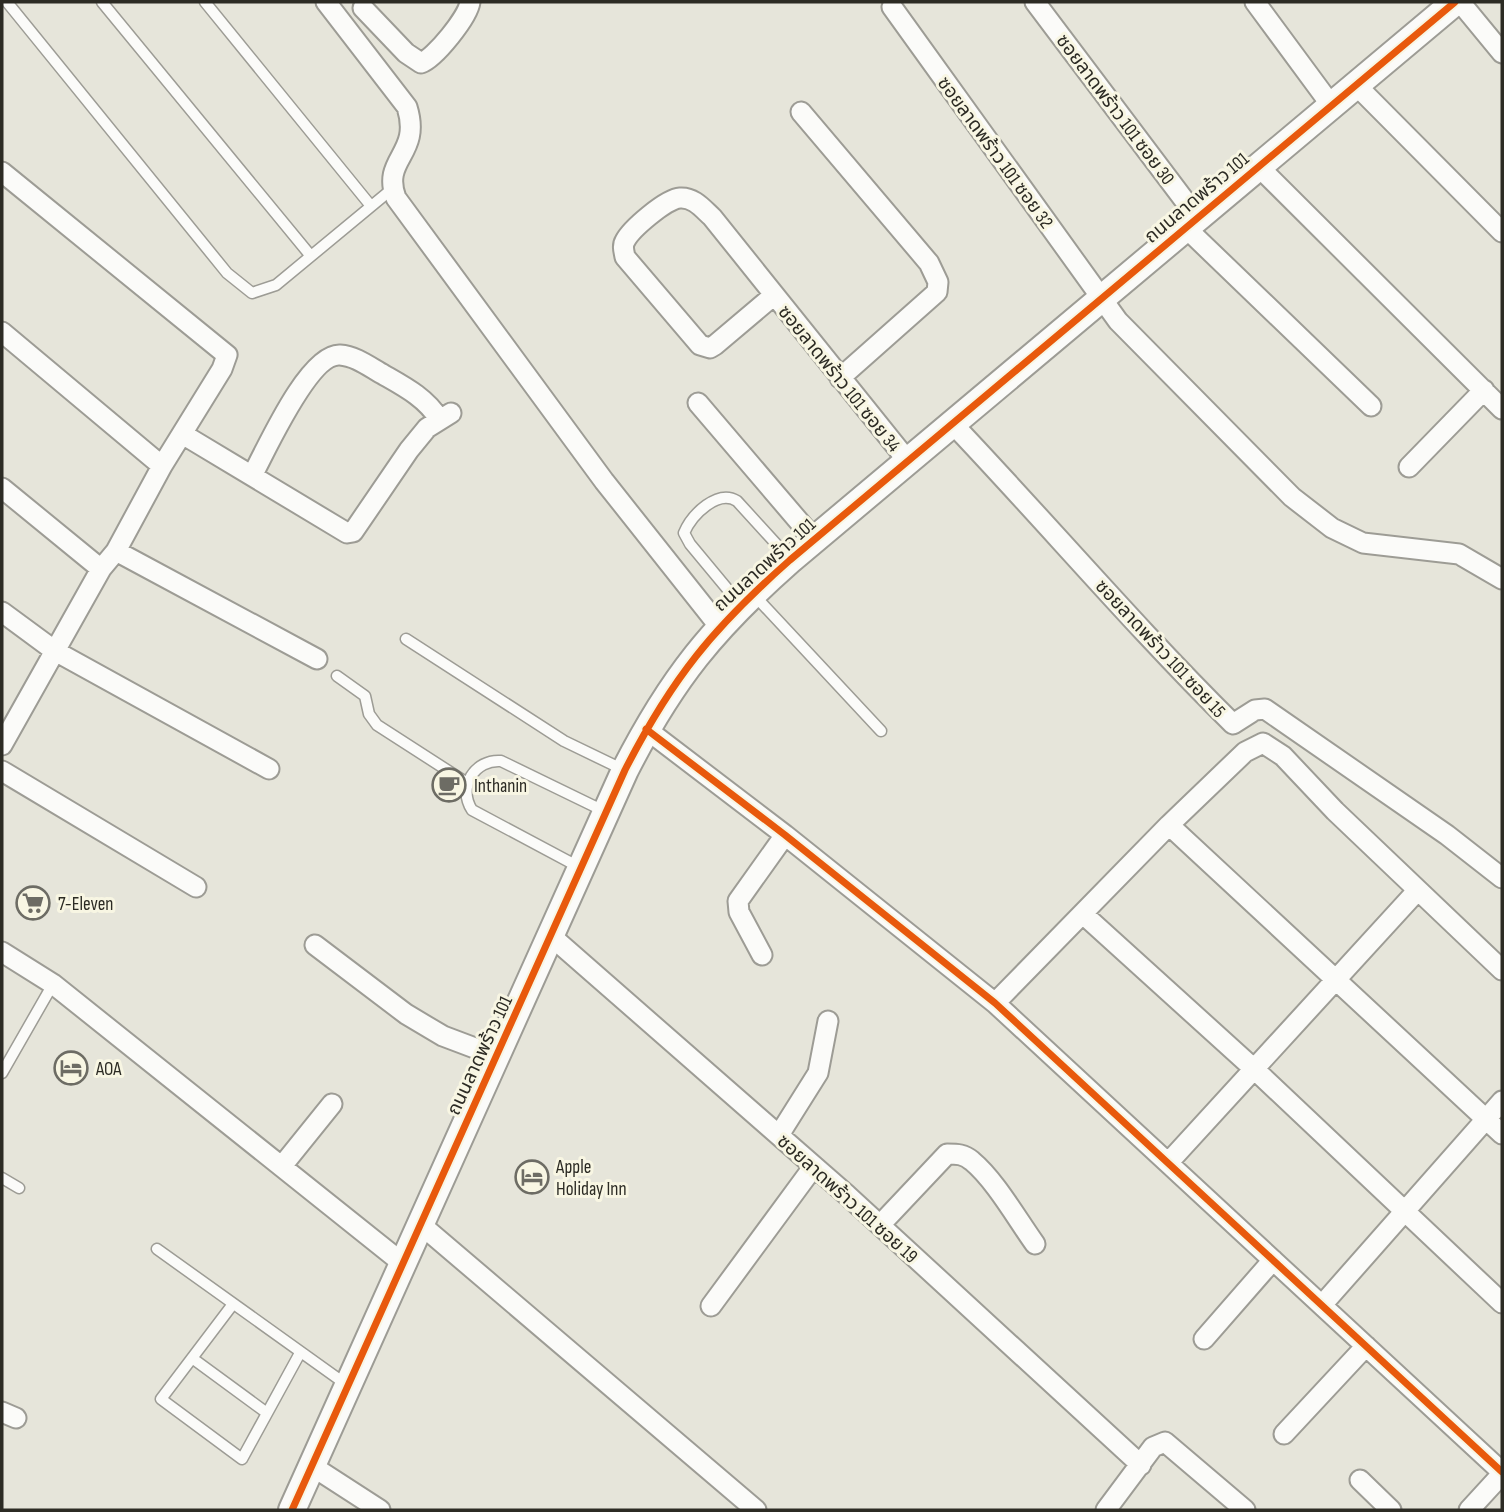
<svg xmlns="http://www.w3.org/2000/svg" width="1504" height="1512" viewBox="0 0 1504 1512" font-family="'Sofia Sans Condensed','Noto Sans Thai',sans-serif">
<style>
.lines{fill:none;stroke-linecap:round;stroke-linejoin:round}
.lane-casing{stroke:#9d9c95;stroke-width:13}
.street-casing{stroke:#9d9c95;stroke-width:23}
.secondary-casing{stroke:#9d9c95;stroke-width:30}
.lane{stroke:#fbfbf9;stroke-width:10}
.street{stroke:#fbfbf9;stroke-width:19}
.secondary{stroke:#fbfbf9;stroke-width:26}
.cycleway-casing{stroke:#f8f6e3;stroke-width:11}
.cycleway{stroke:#e8590c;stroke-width:7}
.labels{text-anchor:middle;stroke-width:6;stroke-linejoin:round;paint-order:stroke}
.street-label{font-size:19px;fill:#2c2b24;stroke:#f8f6e3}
.poi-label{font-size:19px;fill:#2c2b24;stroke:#f8f6e3;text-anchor:start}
</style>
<rect width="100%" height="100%" fill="#e6e5da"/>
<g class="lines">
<defs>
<path id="lane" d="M7,2L227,273L252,293L276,285L392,189
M102,2L310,255
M205,2L371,206
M755,596L881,731
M739,603L690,544L684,533C692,514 718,489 737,501L789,558
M406,639L564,741L624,770
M337,676L365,696L369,714L377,725L467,783
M579,867L472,810C457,787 475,759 501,761L604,811
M2,1073L53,984
M2,1178L19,1188
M157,1249L347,1385
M233,1304L161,1399L242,1459L300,1353
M192,1358L267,1413"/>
<path id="street" d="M326,2L407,107C422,155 381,158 396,198L604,481L719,626
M1035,2L1197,217
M1255,2L1331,105
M1460,2L1502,53
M892,7L1118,321L1292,497L1332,528L1363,543L1459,554L1502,579
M363,8L406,53L421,63C435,58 468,17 470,2
M1356,85L1502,232
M801,112L929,263L938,282L937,292L840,378
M1258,166L1502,409
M2,172L227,355L222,369L162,466L116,551L101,569L2,745
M1185,227L1371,406
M773,296L715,345L710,348L700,345L625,257C624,251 622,246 625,241C631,229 666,199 680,198C694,197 703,209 712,217L907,460
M2,332L162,466
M698,403L814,539
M951,422C1046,522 1135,627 1233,724L1255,710L1265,709L1447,835L1502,878
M184,435L347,533L353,532L409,450L427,428L451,413
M1409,467L1484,390
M253,474C266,450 309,353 340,355C356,356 371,368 384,375C405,387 426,398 439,419
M2,488L101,569
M116,551L317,659
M2,612L55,651L269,769
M646,729L785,835L995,1003L1502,1472
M2,771L196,887
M1169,825L1502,1134
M1083,914L1253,1068L1502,1303
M551,936L847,1195L1141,1465
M315,945L406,1014L443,1036L496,1056
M2,952L53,984L401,1262
M762,955L739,912L738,901L785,835
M995,1003L1169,825L1245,752L1263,743L1283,756L1335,811L1502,970
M779,1135L818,1073L828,1021
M1168,1163L1417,891
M282,1166L332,1104
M419,1223L756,1510
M880,1225L947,1154C957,1154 964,1154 972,1161C995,1180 1017,1219 1035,1244
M1322,1305L1502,1101
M711,1306L814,1166
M1204,1339L1273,1260
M2,1412L16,1418
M1284,1434L1366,1346
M312,1466L380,1510
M1360,1480L1391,1510
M1106,1510L1153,1447L1165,1442L1245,1510
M1469,1510L1502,1474"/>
<path id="secondary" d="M292,1510L625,770C672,678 713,628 790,560L1455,2"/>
</defs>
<use href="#lane" class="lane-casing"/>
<use href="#street" class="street-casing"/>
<use href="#secondary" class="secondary-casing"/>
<use href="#lane" class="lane"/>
<use href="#street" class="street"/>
<use href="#secondary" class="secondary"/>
<defs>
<path id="cycleway" d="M646,729L785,835L995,1003L1502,1472
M292,1510L625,770C672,678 713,628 790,560L1455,2"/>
</defs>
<use href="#cycleway" class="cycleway-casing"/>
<use href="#cycleway" class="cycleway"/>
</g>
<defs>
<symbol id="cafe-ring" viewBox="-11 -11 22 22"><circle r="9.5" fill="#f8f6e3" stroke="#6d6c64" stroke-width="1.5"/><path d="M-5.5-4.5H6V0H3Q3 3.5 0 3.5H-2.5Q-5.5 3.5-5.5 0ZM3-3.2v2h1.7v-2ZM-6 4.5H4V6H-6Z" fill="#6d6c64"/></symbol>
<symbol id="supermarket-ring" viewBox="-11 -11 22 22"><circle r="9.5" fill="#f8f6e3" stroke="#6d6c64" stroke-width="1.5"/><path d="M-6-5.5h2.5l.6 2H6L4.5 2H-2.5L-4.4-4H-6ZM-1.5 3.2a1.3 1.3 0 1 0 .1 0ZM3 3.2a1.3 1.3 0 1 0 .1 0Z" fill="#6d6c64"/></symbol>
<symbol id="hotel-ring" viewBox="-11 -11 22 22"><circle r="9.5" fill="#f8f6e3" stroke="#6d6c64" stroke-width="1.5"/><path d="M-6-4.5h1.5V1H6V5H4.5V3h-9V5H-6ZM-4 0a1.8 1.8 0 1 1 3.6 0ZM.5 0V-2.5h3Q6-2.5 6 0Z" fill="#6d6c64"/></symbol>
</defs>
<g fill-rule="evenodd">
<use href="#cafe-ring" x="430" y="766" width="38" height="38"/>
<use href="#supermarket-ring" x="14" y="884" width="38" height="38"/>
<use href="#hotel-ring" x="52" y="1049" width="38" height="38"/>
<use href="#hotel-ring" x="513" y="1158" width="38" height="38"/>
</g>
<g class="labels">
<g class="street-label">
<text transform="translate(1116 109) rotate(53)" y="7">ซอยลาดพร้าว 101 ซอย 30</text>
<text transform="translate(996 152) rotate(54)" y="7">ซอยลาดพร้าว 101 ซอย 32</text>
<text transform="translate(1196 197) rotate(-40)" y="7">ถนนลาดพร้าว 101</text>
<text transform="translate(840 378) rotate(51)" y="7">ซอยลาดพร้าว 101 ซอย 34</text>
<text transform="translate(764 564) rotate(-42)" y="7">ถนนลาดพร้าว 101</text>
<text transform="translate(1161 648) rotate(47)" y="7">ซอยลาดพร้าว 101 ซอย 15</text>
<text transform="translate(479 1055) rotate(-65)" y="7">ถนนลาดพร้าว 101</text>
<text transform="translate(848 1198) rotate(42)" y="7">ซอยลาดพร้าว 101 ซอย 19</text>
</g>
<g class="poi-label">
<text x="474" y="792">Inthanin</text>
<text x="58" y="910">7-Eleven</text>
<text x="96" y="1075">AOA</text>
<text x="556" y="1173">Apple<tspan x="556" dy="22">Holiday Inn</tspan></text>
</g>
</g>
<rect width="1504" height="1512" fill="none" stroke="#2c2b24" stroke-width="7"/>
</svg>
